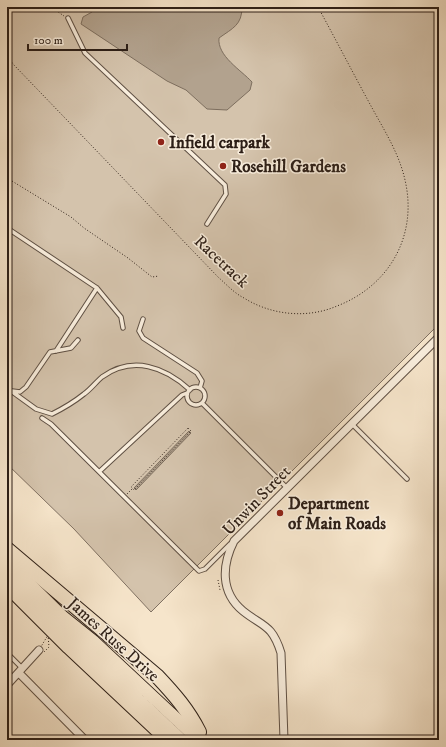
<svg xmlns="http://www.w3.org/2000/svg" width="446" height="747" viewBox="0 0 446 747" font-family="'IM FELL DW Pica',serif">
<style>
.park{fill:#d4c3ac;stroke:#807162}
.water{fill:#b2a28e;stroke:#7d6e5e}
.lines{fill:none;stroke-linecap:round;stroke-linejoin:round}
.stream{stroke:#7d6e5e;stroke-width:2}
.service-casing{stroke:#5f5044;stroke-width:5.5}
.minor-casing{stroke:#5f5044;stroke-width:9}
.primary-casing{stroke:#2d1f17;stroke-width:14}
.motorway-casing{stroke:#2d1f17;stroke-width:16}
.path{stroke:#2d1f17;stroke-width:1;stroke-dasharray:1 2;stroke-linecap:butt}
.service{stroke:#f9eedd;stroke-width:3.5}
.minor{stroke:#f9eedd;stroke-width:7}
.primary{stroke:#f6e5cb;stroke-width:12}
.motorway{stroke:#f6e5cb;stroke-width:14}
.poi-dot{fill:#8f2418;stroke:#f9eedd;stroke-width:1.5}
.labels{text-anchor:middle;stroke-width:3;stroke-linejoin:round;paint-order:stroke}
.poi-label{font-size:17px;font-weight:bold;fill:#2d1f17;stroke:#f9eedd;text-anchor:start}
.street-label{font-size:17px;fill:#2d1f17;stroke:#f9eedd}
</style>
<rect width="100%" height="100%" fill="#f6e5cb"/>
<filter id="stains"><feTurbulence type="fractalNoise" baseFrequency=".005" numOctaves="4"/><feColorMatrix values="0 0 0 0 .2 0 0 0 0 .09 0 0 0 0 .02 0 0 0 .5 -.17"/></filter>
<radialGradient id="worn" r=".72"><stop offset=".6" stop-color="#630" stop-opacity="0"/><stop offset="1" stop-color="#630" stop-opacity=".3"/></radialGradient>
<path class="park" d="M7,7H439V324L151,612L74,529L7,464Z"/>
<path class="water" d="M93,7H242C242,25 233,28 219,38C217,56 241,70 252,82L250,90L227,110L207,109L186,90L167,81L81,24L83,17L92,12Z
M189,431L191,433L136,490L134,488Z"/>
<g class="lines">
<path class="stream" d="M433,740L439,732"/>
<defs>
<path id="service" d="M68,18L85,53L225,185L226,194L207,224
M7,228L97,288L56,351
M97,288L121,317L123,328
M143,319L139,331L143,338L197,373L202,381L200,388
M187 396a9 9 0 1 1 18 0a9 9 0 1 1-18 0Z
M7,388L36,409L52,414C64,408 74,402 84,394C91,389 96,382 102,377C133,355 165,367 190,390
M12,391L20,392L26,387L50,352L71,348L78,340
M202,403L287,488
M42,418L51,424L199,571L205,569L230,544
M352,424L407,479
M100,471L182,395L187,393
M7,653L22,668"/>
<path id="minor" d="M19,673L85,740
M7,685L39,650
M284,740L281,653C272,624 263,627 243,611C220,592 222,565 234,541L439,337"/>
<path id="primary" d="M7,562L63,617L93,641L199,740
M7,577L181,740"/>
<path id="motorway" d="M7,549L157,676C174,694 188,710 199,732
M7,585L69,647L168,740"/>
</defs>
<use href="#service" class="service-casing"/>
<use href="#minor" class="minor-casing"/>
<use href="#primary" class="primary-casing"/>
<use href="#motorway" class="motorway-casing"/>
<path class="path" d="M51,7L64,16
M7,55L13,64L218,277C226,284 234,293 244,298C271,315 307,319 337,306C389,286 418,236 405,180C399,153 384,130 371,106C353,73 336,40 318,7
M7,178L71,217L84,228L128,258L152,277L159,276
M188,428L191,431L134,490L131,487Z
M127,494L132,489
M218,580L220,590
M48,635L49,647L44,652L39,650Z"/>
<use href="#service" class="service"/>
<use href="#minor" class="minor"/>
<use href="#primary" class="primary"/>
<use href="#motorway" class="motorway"/>
</g>
<g class="poi-dot">
<circle cx="161" cy="142" r="4"/>
<circle cx="223" cy="166" r="4"/>
<circle cx="280" cy="513" r="4"/>
</g>
<g class="labels">
<g class="poi-label">
<text x="169" y="148">Infield carpark</text>
<text x="231" y="172">Rosehill Gardens</text>
<text x="288" y="509">Department<tspan x="288" dy="20">of Main Roads</tspan></text>
</g>
<g class="street-label">
<text transform="translate(222 261) rotate(43)" y="6">Racetrack</text>
<text transform="translate(256 500) rotate(-46)" y="6">Unwin Street</text>
<text transform="translate(114 639) rotate(42)" y="6">James Ruse Drive</text>
</g>
</g>
<rect width="446" height="747" fill="none" stroke="#f6e5cb" stroke-width="24"/>
<rect x="8" y="8" width="430" height="731" fill="none" stroke="#2d1f17" stroke-width="2"/>
<rect x="12" y="12" width="422" height="723" fill="none" stroke="#2d1f17"/>
<path d="M28 44v6h99v-6" fill="none" stroke="#2d1f17" stroke-width="2"/>
<text x="34" y="44" font-size="12" fill="#2d1f17" stroke="#f9eedd" stroke-width="3" paint-order="stroke">100 m</text>
<rect width="100%" height="100%" filter="url(#stains)"/>
<rect width="100%" height="100%" fill="url(#worn)"/>
</svg>
